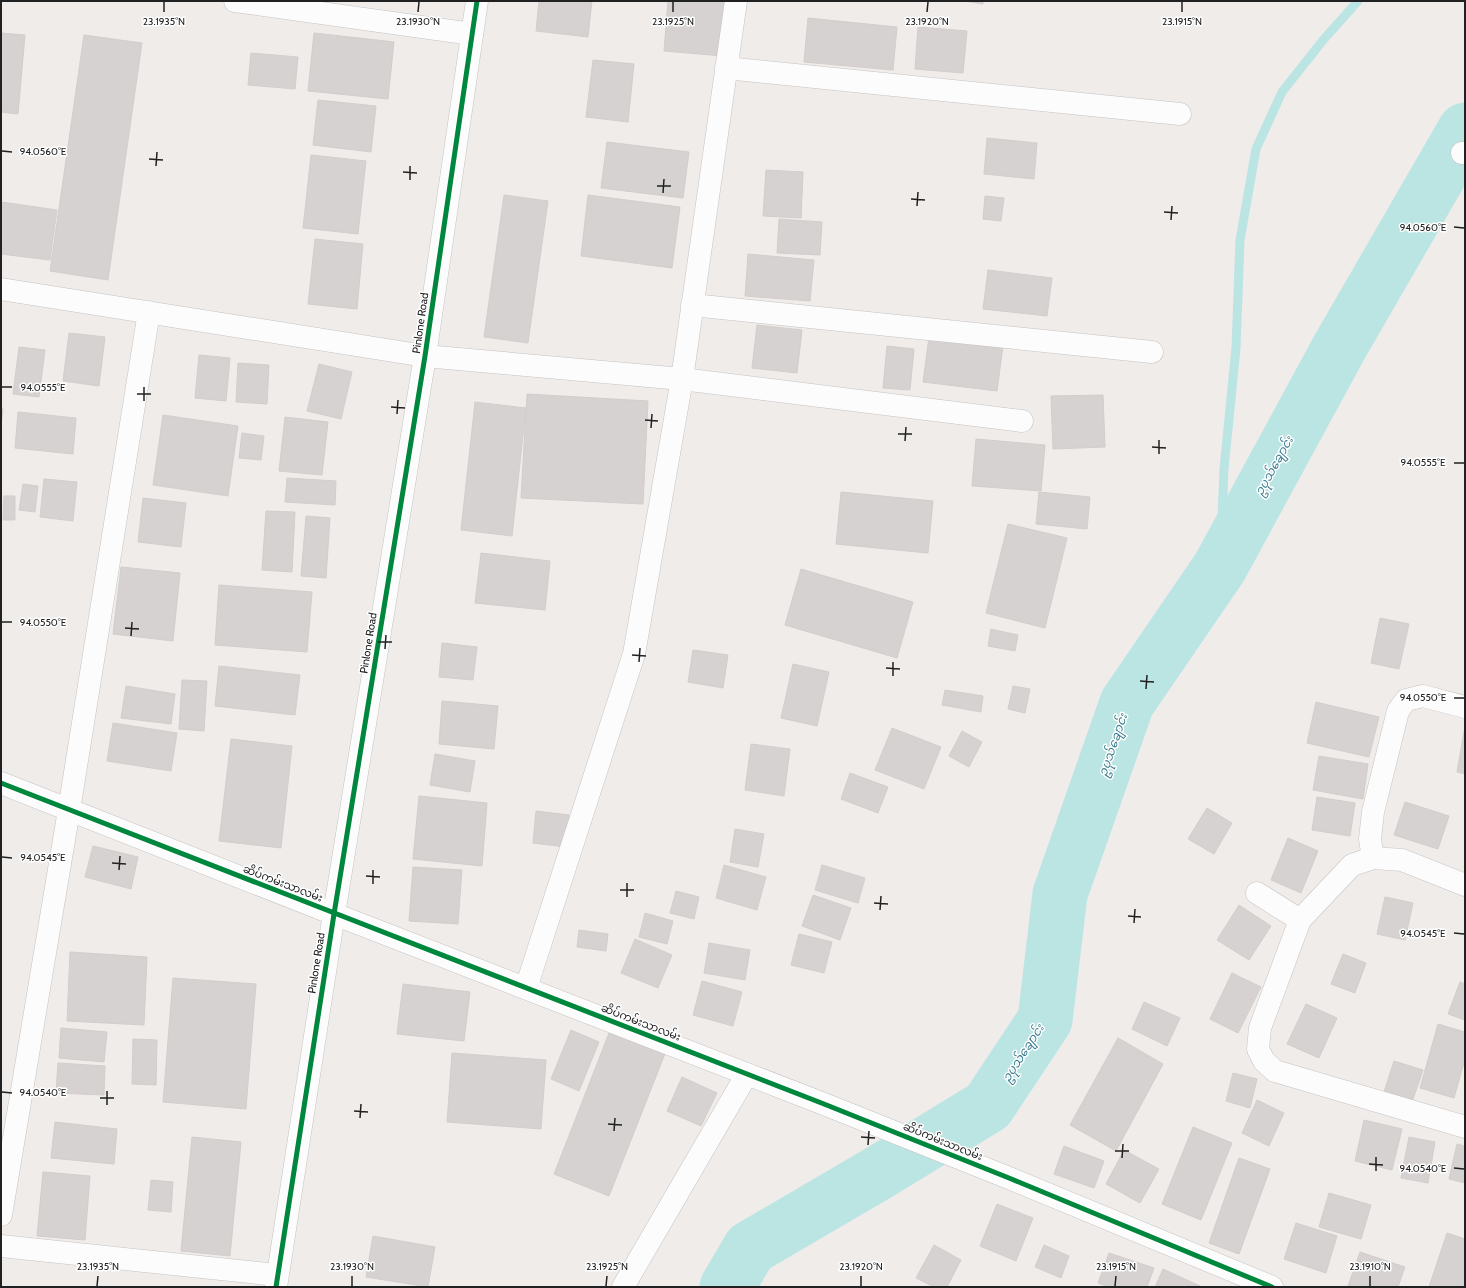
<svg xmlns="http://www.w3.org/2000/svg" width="1466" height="1288" viewBox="0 0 1466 1288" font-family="Cabin,'Noto Sans Myanmar',sans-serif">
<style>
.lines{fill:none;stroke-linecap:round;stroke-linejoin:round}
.stream{stroke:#bae5e3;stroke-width:9}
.river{stroke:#bae5e3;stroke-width:55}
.building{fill:#d6d2d1;stroke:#d3cdcb}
.minor-casing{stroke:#c5c3c2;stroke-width:23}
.tertiary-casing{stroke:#c5c3c2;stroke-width:23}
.minor{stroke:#fdfcfc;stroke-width:22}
.tertiary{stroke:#fdfcfc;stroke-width:22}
.cycleway-casing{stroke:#fff;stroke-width:8}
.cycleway{stroke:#00873e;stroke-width:5}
.ticks{fill:none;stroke:#212121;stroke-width:1.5}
.labels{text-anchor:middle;stroke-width:3;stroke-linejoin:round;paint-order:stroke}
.street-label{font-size:11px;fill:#212121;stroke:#fff}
.water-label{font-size:12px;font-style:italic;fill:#387b8f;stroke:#fff}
.ticks-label{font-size:10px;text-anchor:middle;fill:#212121;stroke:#fff;stroke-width:3;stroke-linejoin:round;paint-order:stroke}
</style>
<rect width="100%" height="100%" fill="#efecea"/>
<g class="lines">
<path class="stream" d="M1220,567L1224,469L1236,348L1240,240L1256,149L1282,92L1324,39L1358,1"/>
<path class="river" d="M727,1287L750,1248L880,1172L988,1106L1045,1020L1060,894L1127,703L1220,567L1339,348L1465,130"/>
</g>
<path class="building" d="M539,1H592L588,37L536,31Z
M668,1H728L723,56L664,51Z
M964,1H983V4Z
M808,18L897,27L893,70L804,62Z
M918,27L967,31L963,73L915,69Z
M1,33L25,35L18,114L1,112Z
M314,33L394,42L388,99L308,91Z
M84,35L142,43L108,280L50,271Z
M251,53L298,57L295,89L248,85Z
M593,60L634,64L628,122L586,117Z
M318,100L376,106L371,152L313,145Z
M987,138L1037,143L1034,179L984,174Z
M607,142L689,152L683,198L601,188Z
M311,155L366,161L358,234L303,228Z
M766,170L803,172L801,218L763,216Z
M504,195L548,201L528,343L484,337Z
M588,195L680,207L672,268L581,256Z
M985,196L1004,198L1001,221L983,219Z
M1,202L57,210L50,260L1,254Z
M779,219L822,222L820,255L777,253Z
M315,239L363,244L357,309L308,304Z
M748,254L814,260L810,301L745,296Z
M988,270L1052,278L1047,316L983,309Z
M757,325L802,330L797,373L752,368Z
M69,333L105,337L99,386L63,381Z
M929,337L1003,346L997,391L923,382Z
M887,346L914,349L910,390L883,388Z
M19,347L45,350L39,397L13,394Z
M199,355L230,358L226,401L195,398Z
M238,363L269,365L267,404L236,402Z
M319,364L352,372L341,419L307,411Z
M527,394L648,401L643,504L521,498Z
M1103,395L1105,447L1053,449L1051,396Z
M475,402L526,408L512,536L461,530Z
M1,409H3L1,425Z
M18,412L76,418L73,454L15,448Z
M163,415L238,426L228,496L153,485Z
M285,417L328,422L322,475L279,471Z
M242,433L264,436L261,460L239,458Z
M976,439L1045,445L1041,491L972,486Z
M287,478L336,481L335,505L285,502Z
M44,479L77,482L73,521L40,517Z
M23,484L38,486L35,512L19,510Z
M841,492L933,501L928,553L836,544Z
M1039,492L1090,497L1087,529L1036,524Z
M4,496H15V520H3Z
M143,498L186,503L181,547L138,542Z
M266,511L295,512L292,572L262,570Z
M306,516L330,518L326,578L301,576Z
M1008,524L1067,538L1045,628L986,613Z
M481,553L550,561L545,610L475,603Z
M121,567L180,573L173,641L113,634Z
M801,569L913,602L897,658L785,625Z
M219,585L312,592L307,652L215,645Z
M1380,618L1409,624L1399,669L1371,663Z
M991,629L1018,635L1015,651L988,646Z
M442,643L477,647L473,680L439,677Z
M693,650L728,655L723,688L688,682Z
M793,664L829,672L817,726L781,718Z
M219,666L300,675L295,715L215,706Z
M182,680L207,681L204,731L179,729Z
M126,686L175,694L171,724L121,718Z
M1013,686L1030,689L1025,713L1008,709Z
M945,690L983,696L981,712L942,705Z
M442,701L498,706L494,749L439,744Z
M1316,702L1379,717L1369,757L1307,743Z
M113,723L177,733L171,771L107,761Z
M1465,726V774L1457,772Z
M892,728L941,747L924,789L875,770Z
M962,731L982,742L969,767L949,756Z
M231,739L292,746L281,848L219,841Z
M751,744L790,749L784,796L745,790Z
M435,754L475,761L470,792L430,785Z
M1319,756L1368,764L1363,799L1313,790Z
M850,773L888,787L878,813L841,799Z
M419,796L487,803L482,866L413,859Z
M1317,797L1355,803L1350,836L1312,830Z
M1405,802L1449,816L1438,849L1394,835Z
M1207,808L1232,823L1214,854L1188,839Z
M536,811L569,815L566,847L533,843Z
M735,829L764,834L758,867L730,862Z
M1288,838L1318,851L1301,893L1271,880Z
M93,846L138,857L131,889L85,877Z
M724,865L766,877L757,910L716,898Z
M822,865L865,878L858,903L815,890Z
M413,867L462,870L458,924L409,921Z
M676,891L699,897L694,919L670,913Z
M813,895L851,908L840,940L802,926Z
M1385,897L1413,903L1405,940L1377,934Z
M1239,905L1271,926L1249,960L1217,940Z
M645,913L673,921L667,944L639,937Z
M579,930L608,934L606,951L577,947Z
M799,934L832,942L824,973L791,965Z
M635,939L672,955L658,988L621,973Z
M709,943L750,950L745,980L704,973Z
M70,952L147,957L144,1025L67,1021Z
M1343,954L1366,963L1355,993L1331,984Z
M1232,973L1261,987L1238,1033L1210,1019Z
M173,978L256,984L246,1109L163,1102Z
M702,981L742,992L733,1026L693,1015Z
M1460,982L1465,984V1020L1448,1014Z
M403,984L470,992L464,1041L397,1034Z
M1144,1002L1180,1018L1167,1046L1132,1029Z
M1306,1004L1337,1018L1319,1058L1287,1044Z
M1438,1024L1465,1032V1059L1454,1098L1420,1088Z
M61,1028L107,1032L104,1062L59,1058Z
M611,1028L666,1051L609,1196L554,1174Z
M571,1030L599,1042L579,1091L551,1079Z
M1118,1038L1163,1064L1116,1151L1070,1125Z
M133,1039L157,1040L156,1085L132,1084Z
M452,1053L546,1060L541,1129L447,1122Z
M1394,1061L1423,1070L1412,1102L1384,1092Z
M58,1063L105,1066L104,1095L56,1093Z
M1233,1073L1257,1079L1250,1108L1226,1101Z
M682,1077L717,1093L701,1126L667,1111Z
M1257,1100L1284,1113L1269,1146L1242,1133Z
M1364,1120L1402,1129L1392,1170L1355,1161Z
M55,1122L117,1129L114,1164L51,1158Z
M1193,1127L1232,1143L1201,1220L1162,1204Z
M192,1137L241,1142L230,1256L181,1251Z
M1409,1137L1435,1142L1428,1183L1401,1178Z
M1457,1144L1465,1146V1183L1449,1179Z
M1064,1146L1104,1161L1094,1188L1054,1174Z
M1124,1150L1159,1169L1140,1203L1106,1184Z
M1239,1158L1270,1169L1239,1254L1209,1243Z
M43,1172L90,1176L85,1240L37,1236Z
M151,1180L173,1182L171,1212L148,1210Z
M1329,1193L1371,1205L1361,1239L1319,1227Z
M997,1204L1033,1218L1016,1261L980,1246Z
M1296,1223L1337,1236L1326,1273L1284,1259Z
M1447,1233L1465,1239V1283L1464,1287H1429Z
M373,1236L435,1247L428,1287L366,1277Z
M934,1245L961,1260L947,1287H934L916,1278Z
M1044,1245L1069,1256L1061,1278L1035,1267Z
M1360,1252L1405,1267L1398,1287H1352L1348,1286Z
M1109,1253L1154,1268L1147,1287H1108L1098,1283Z
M1163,1269L1200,1286V1287H1155Z"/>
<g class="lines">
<defs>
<path id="minor" d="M235,1L472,34
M726,68L1180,114
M1462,153H1465
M1,289L425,356L682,379L1022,421
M692,305L1152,352
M1,783L334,914
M1373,858L1370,839L1373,812L1398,711L1406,700L1423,696L1465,707
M1257,893L1300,920L1352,865L1373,858L1402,860L1465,885
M1300,920L1260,1028L1258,1049L1264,1061L1275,1071L1465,1127
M526,988L634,654L682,379L736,1
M1,1215L69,810L149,312
M1,1246L277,1275
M623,1287L747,1074"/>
<path id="tertiary" d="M334,914L824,1104L1009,1178L1272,1287
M276,1287L334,914L425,356L477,1"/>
</defs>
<use href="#minor" class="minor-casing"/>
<use href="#tertiary" class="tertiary-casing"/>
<use href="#minor" class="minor"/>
<use href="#tertiary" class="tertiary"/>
<defs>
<path id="cycleway" d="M1,783L824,1104L1009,1178L1272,1287
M276,1287L334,914L425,356L477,1"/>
</defs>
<use href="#cycleway" class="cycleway-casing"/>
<use href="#cycleway" class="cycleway"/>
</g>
<path class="ticks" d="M164,12V2M418,12L419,2M673,12V2M927,12L928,2M1182,12V2M2,151L12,152M149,159L163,160M156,166L157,152M403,172L417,173M410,180V166M657,186H671M663,193L664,179M911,199L925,200M917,206L918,192M1164,212L1178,213M1171,220L1172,206M1454,227L1464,228M2,387H12M137,394H151M144,401V387M391,407L405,408M397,414L398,400M645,420L658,421M651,428L652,414M898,434H912M905,441L906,427M1152,447L1166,448M1159,454V440M1454,463H1464M2,622H12M125,628L139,629M131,636L132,622M378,642H392M385,649L386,635M632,655L646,656M639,662L640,648M886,668L900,669M893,676V662M1140,681L1154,682M1146,689L1147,675M1454,698H1464M2,857L12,858M112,863L126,864M119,870L120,856M366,876L380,877M373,884V870M620,890H634M627,897V883M874,903L888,904M880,910L881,896M1128,916L1141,917M1134,923L1135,909M1454,933L1464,934M2,1092L12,1093M100,1098H114M107,1105V1091M354,1111L368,1112M360,1118L361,1104M608,1124L622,1125M614,1131L615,1118M861,1137L875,1138M868,1145L869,1131M1115,1151H1129M1122,1158L1123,1144M1369,1164L1383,1165M1454,1168L1464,1169M1376,1171V1157M97,1286L98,1276M352,1286V1276M606,1286L607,1276M861,1286V1276M1115,1286L1116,1276M1370,1286V1276"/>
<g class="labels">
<g class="street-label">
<text transform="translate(420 323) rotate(-82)" y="4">Pinlone Road</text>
<text transform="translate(368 643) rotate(-81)" y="4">Pinlone Road</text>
<text transform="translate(283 883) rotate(21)" y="4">ဆိပ်ကမ်းသာလမ်း</text>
<text transform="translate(316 963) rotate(-81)" y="4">Pinlone Road</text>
<text transform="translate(641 1022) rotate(21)" y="4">ဆိပ်ကမ်းသာလမ်း</text>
<text transform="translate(943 1141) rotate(22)" y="4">ဆိပ်ကမ်းသာလမ်း</text>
</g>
<g class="water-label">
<text transform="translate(1274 466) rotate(-61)" y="4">ဥပုသ်ချောင်း</text>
<text transform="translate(1113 745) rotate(-71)" y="4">ဥပုသ်ချောင်း</text>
<text transform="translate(1023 1053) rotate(-57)" y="4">ဥပုသ်ချောင်း</text>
</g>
</g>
<g class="ticks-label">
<text x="164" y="25">23.1935°N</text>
<text x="418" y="25">23.1930°N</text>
<text x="673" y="25">23.1925°N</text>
<text x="927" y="25">23.1920°N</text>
<text x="1182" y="25">23.1915°N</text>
<text x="43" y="155">94.0560°E</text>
<text x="1423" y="231">94.0560°E</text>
<text x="43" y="391">94.0555°E</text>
<text x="1423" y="466">94.0555°E</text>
<text x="43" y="626">94.0550°E</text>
<text x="1423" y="701">94.0550°E</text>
<text x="43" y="861">94.0545°E</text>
<text x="1423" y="937">94.0545°E</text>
<text x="43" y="1096">94.0540°E</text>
<text x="1423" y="1172">94.0540°E</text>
<text x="98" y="1270">23.1935°N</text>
<text x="352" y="1270">23.1930°N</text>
<text x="607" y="1270">23.1925°N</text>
<text x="861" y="1270">23.1920°N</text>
<text x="1116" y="1270">23.1915°N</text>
<text x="1370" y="1270">23.1910°N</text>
</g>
<rect width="1466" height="1288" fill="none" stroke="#212121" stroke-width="4"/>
</svg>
